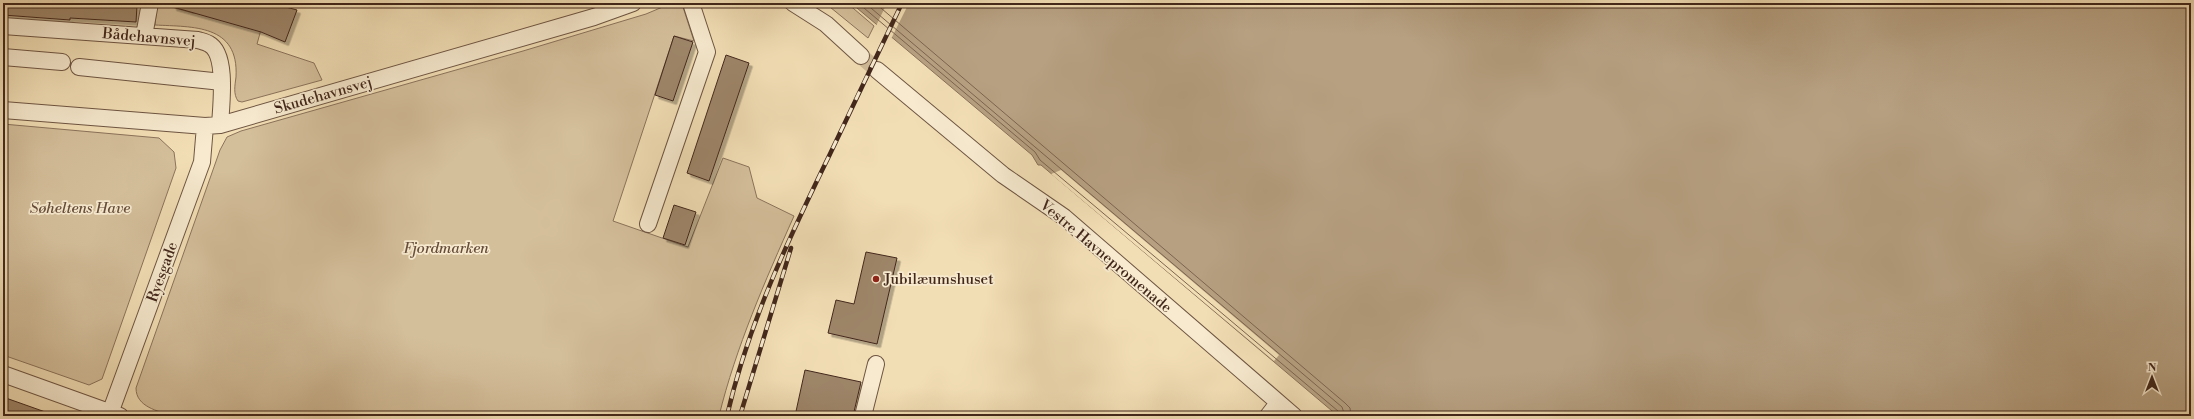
<svg xmlns="http://www.w3.org/2000/svg" width="2194" height="419" viewBox="0 0 2194 419" font-family="'Libre Bodoni',serif">
<style>
.green{fill:#d4bf9b;stroke:#8b735b}
.water{fill:#b6a081;stroke:#887058}
.pier{fill:#f2deb5}
.lines{fill:none;stroke-linecap:round;stroke-linejoin:round}
.shore{stroke:#7c644e;stroke-width:1}
.building{fill:#9e866b;stroke:#42271b;filter:url(#shadow)}
.minor-tunnel{stroke:#cfb996;stroke-width:16;stroke-dasharray:16 8;stroke-linecap:butt}
.minor-casing{stroke:#6e5542;stroke-width:18}
.minor{stroke:#f7eacf;stroke-width:16}
.rail-casing{stroke:#42271b;stroke-width:4.5}
.rail{stroke:#f7eacf;stroke-width:3;stroke-dasharray:9;stroke-linecap:butt}
.poi-dot{fill:#8f2418;stroke:#f7eacf;stroke-width:1.5}
.labels{text-anchor:middle;stroke-width:3.5;stroke-linejoin:round;paint-order:stroke}
.street-label{font-size:15px;fill:#42271b;stroke:#f7eacf}
.park-label{font-size:15px;font-style:italic;fill:#664d3b;stroke:#f7eacf}
.poi-label{font-size:15px;fill:#42271b;stroke:#f7eacf;text-anchor:start}
</style>
<defs>
<filter id="shadow"><feDropShadow dx="3.5" dy="3.5" stdDeviation="0" flood-color="#0004"/></filter>
</defs>
<rect width="100%" height="100%" fill="#f2deb5"/>
<filter id="stains"><feTurbulence type="fractalNoise" baseFrequency=".005" numOctaves="4"/><feColorMatrix values="0 0 0 0 .2 0 0 0 0 .09 0 0 0 0 .02 0 0 0 .5 -.17"/></filter>
<radialGradient id="worn" r=".72"><stop offset=".6" stop-color="#630" stop-opacity="0"/><stop offset="1" stop-color="#630" stop-opacity=".3"/></radialGradient>
<path class="green" d="M157,3L193,13L264,19L257,44L314,63L322,80L242,102L238,101C233,94 235,85 236,77C239,24 193,27 155,25Z
M672,3L682,4L694,41L674,36L613,221L688,247L723,158L749,167L757,198L794,216C765,281 736,347 719,416H173C158,411 136,407 136,388L220,150L227,137L241,131L523,51L646,14Z
M825,3H847L874,26L868,38Z
M3,124L159,138L174,152L176,168L102,379L89,385L3,355Z"/>
<path class="water" d="M851,3H2191V416H1338L1041,165H1038L1032,155Z"/>
<path class="pier" d="M887,3H909L891,39L876,26Z
M1061,170L1279,355L1274,361L1051,174Z"/>
<g class="lines">
<path class="shore" d="M858,3L1035,152L1040,160L1338,411L1340,416
M865,3L1342,407L1345,416
M875,3L1345,403L1350,408L1351,416"/>
</g>
<path class="building" d="M3,3H87L137,6L136,22L70,18V20L3,15Z
M173,3H271L297,10L285,42L261,32L173,7Z
M674,36L693,42L673,101L655,95Z
M726,55L749,63L709,181L687,173Z
M674,205L696,212L685,245L663,238Z
M866,252L897,258L877,344L828,333L836,300L854,304Z
M805,370L861,382L853,416H795Z
M3,397L51,414V416H3Z"/>
<g class="lines">
<path class="minor-tunnel" d="M861,56L877,70"/>
<defs>
<path id="minor" d="M793,3L826,24L861,56
M3,26L198,40C201,41 206,42 209,44C228,54 221,106 220,125
M144,36L150,3
M3,57L62,62
M79,67L222,82
M877,70L1003,175L1064,217L1294,416
M3,110L205,126L220,125L594,17L633,3
M648,224L707,52L691,3
M3,374L120,416
M109,416L202,162L205,126
M863,416L876,364
M1268,416L1278,403"/>
</defs>
<use href="#minor" class="minor-casing"/>
<use href="#minor" class="minor"/>
<defs>
<path id="rail" d="M727,416C748,324 789,238 830,154C854,103 878,53 902,3
M740,416L791,248"/>
</defs>
<use href="#rail" class="rail-casing"/>
<use href="#rail" class="rail"/>
</g>
<circle class="poi-dot" cx="876" cy="279" r="4"/>
<g class="labels">
<g class="street-label">
<text transform="translate(149 37) rotate(5)" y="5">Bådehavnsvej</text>
<text transform="translate(323 95) rotate(-16)" y="5">Skudehavnsvej</text>
<text transform="translate(1106 256) rotate(40)" y="5">Vestre Havnepromenade</text>
<text transform="translate(162 272) rotate(-70)" y="5">Ryesgade</text>
</g>
<g class="park-label">
<text x="80" y="213">Søheltens Have</text>
<text x="446" y="253">Fjordmarken</text>
</g>
<g class="poi-label">
<text x="884" y="284">Jubilæumshuset</text>
</g>
</g>
<rect width="2194" height="419" fill="none" stroke="#f2deb5" stroke-width="16"/>
<rect x="4" y="4" width="2186" height="411" fill="none" stroke="#42271b" stroke-width="2"/>
<rect x="8" y="8" width="2178" height="403" fill="none" stroke="#42271b"/>
<g transform="translate(2152 377)" stroke="#f7eacf" stroke-width="3" paint-order="stroke">
<path d="M0-3L7 15L0 10L-7 15Z" fill="#42271b"/>
<text y="-6" font-size="11" font-weight="bold" text-anchor="middle" fill="#42271b">N</text>
</g>
<rect width="100%" height="100%" filter="url(#stains)"/>
<rect width="100%" height="100%" fill="url(#worn)"/>
</svg>
